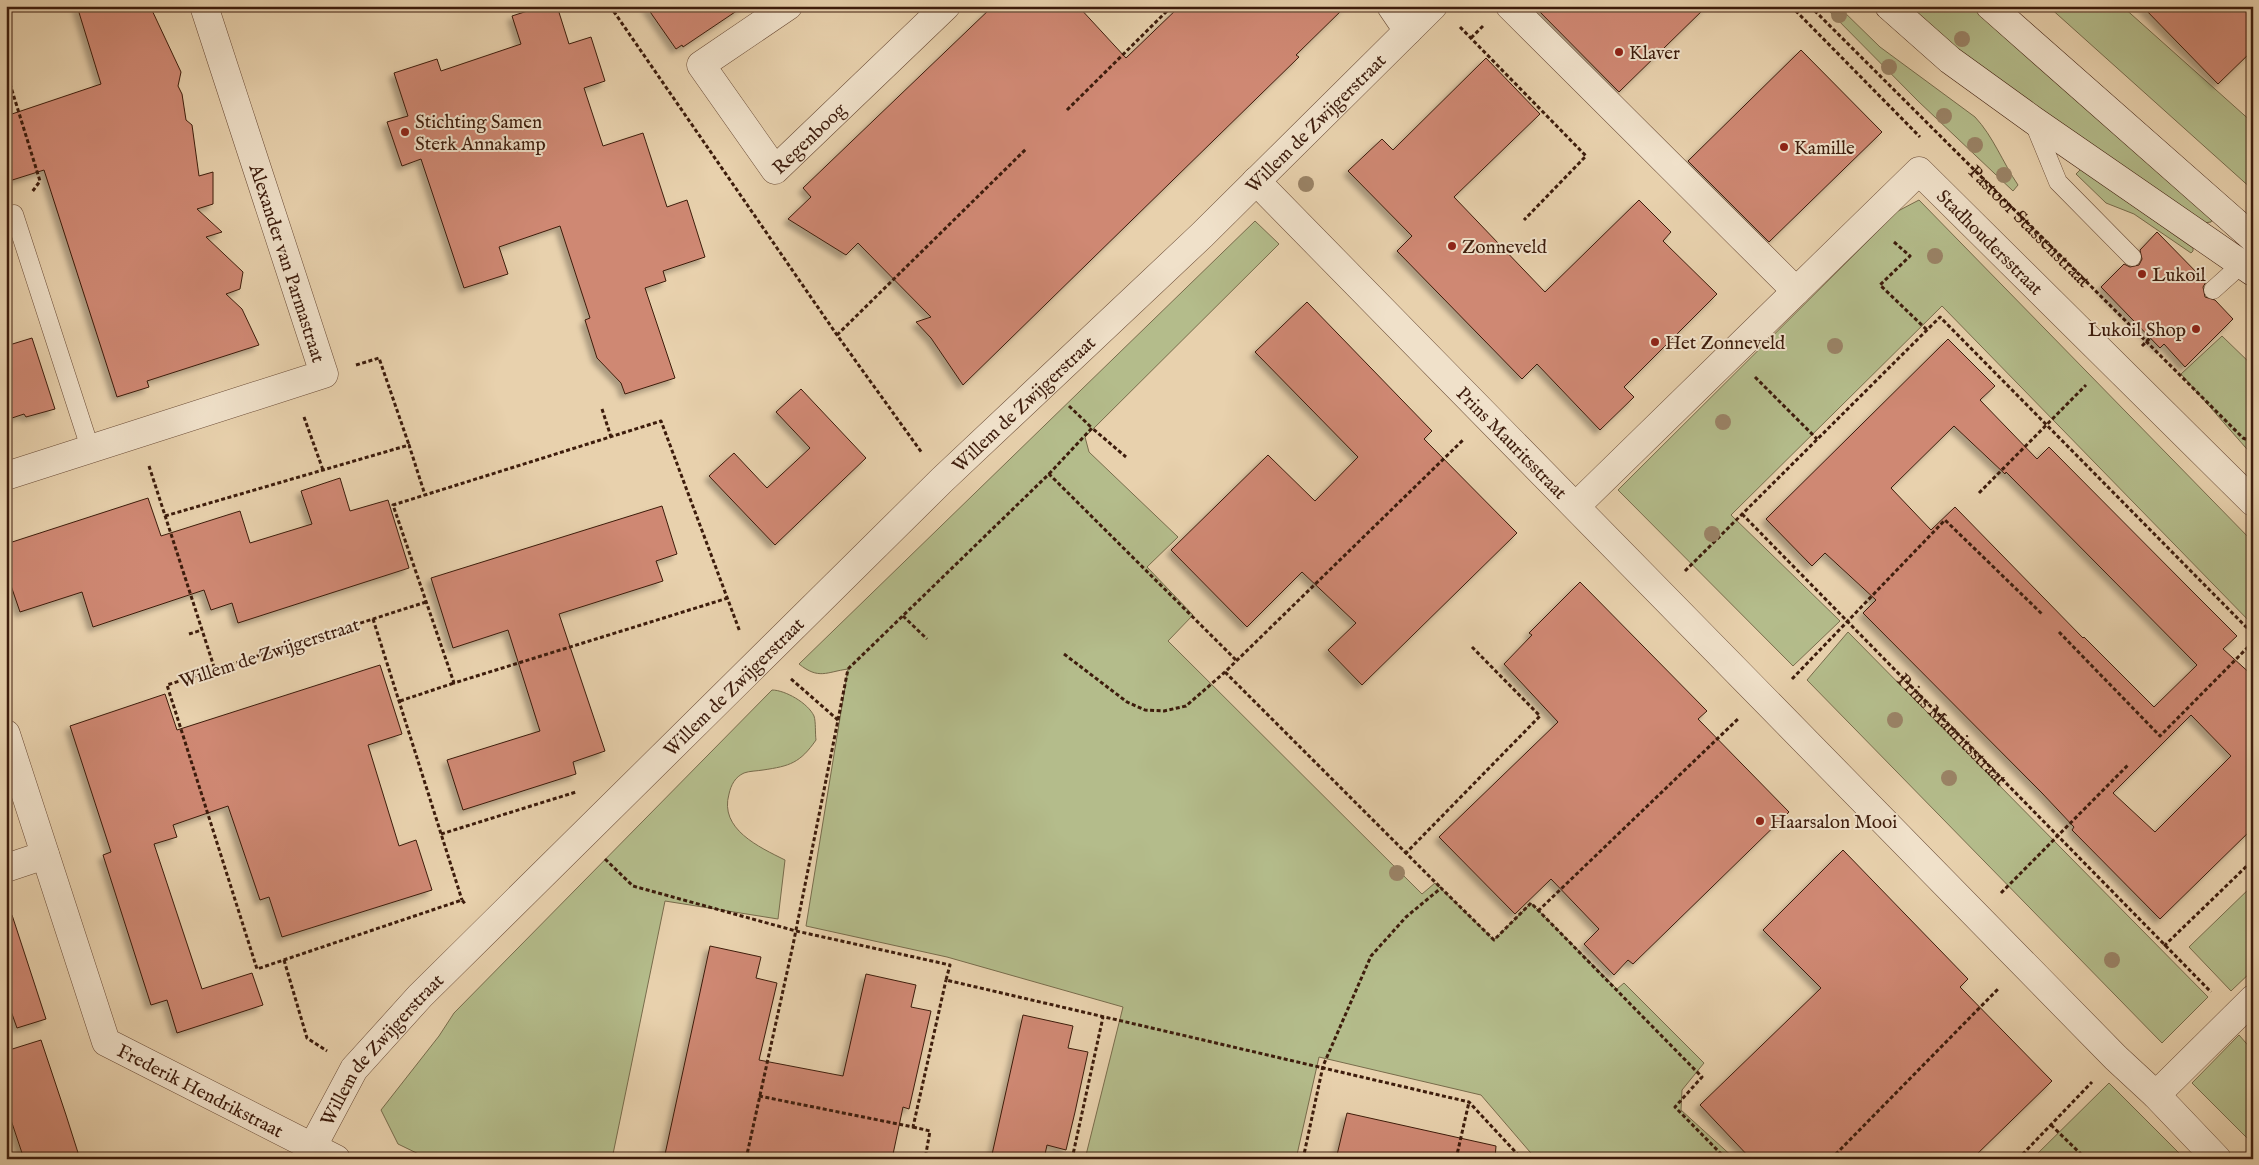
<svg xmlns="http://www.w3.org/2000/svg" width="2259" height="1165" viewBox="0 0 2259 1165" font-family="'IM FELL English',serif">
<style>
.green{fill:#b4bc8b;stroke:#786c4c}
.building{fill:#cf8873;stroke:#3d1c0c;fill-rule:evenodd;filter:url(#shadow)}
.lines{fill:none;stroke-linecap:round;stroke-linejoin:round}
.lane-casing{stroke:#684934;stroke-width:19}
.street-casing{stroke:#684934;stroke-width:29}
.secondary-casing{stroke:#3d1c0c;stroke-width:29}
.path{stroke:#3d1c0c;stroke-width:3;stroke-dasharray:4 2.5;stroke-linecap:butt}
.lane{stroke:#f0e1ca;stroke-width:18}
.street{stroke:#f0e1ca;stroke-width:28}
.secondary{stroke:#f0e1ca;stroke-width:28}
.tree{fill:#9a8366}
.poi-dot{fill:#8f2418;stroke:#f0e1ca;stroke-width:2}
.labels{text-anchor:middle;stroke-width:4;stroke-linejoin:round;paint-order:stroke}
.poi-label{font-size:19px;fill:#3d1c0c;stroke:#f0e1ca;text-anchor:start}
.street-label{font-size:19px;fill:#3d1c0c;stroke:#f0e1ca}
</style>
<defs>
<filter id="shadow"><feDropShadow dx="-4.5" dy="4.5" stdDeviation="2.5" flood-color="#0004"/></filter>
</defs>
<rect width="100%" height="100%" fill="#e8d1ad"/>
<filter id="stains"><feTurbulence type="fractalNoise" baseFrequency=".004" numOctaves="4"/><feColorMatrix values="0 0 0 0 .2 0 0 0 0 .09 0 0 0 0 .02 0 0 0 .5 -.17"/></filter>
<radialGradient id="worn" r=".72"><stop offset=".6" stop-color="#630" stop-opacity="0"/><stop offset="1" stop-color="#630" stop-opacity=".3"/></radialGradient>
<path class="green" d="M1824,6H1838L1880,47L1975,117C1993,136 2003,163 2018,185L2013,191L1918,101Z
M1906,6H1970L2213,218L2211,222L2203,223C2103,153 1997,87 1906,6Z
M2048,6H2122L2253,123V190Z
M2081,169L2193,248V251L2191,253L2134,214L2106,203L2076,174Z
M1919,200L2253,542V625L1942,306L1731,515L1840,621L1793,666L1618,490L1898,211Z
M1255,221L1279,244L1085,437L1089,452L1178,537L1147,567L1193,615L1168,641L1422,894L1435,883L1494,940L1531,903L1617,989L1624,983L1704,1063L1682,1090L1681,1110L1735,1159H1536L1481,1095L1319,1057L1296,1159H1085L1123,1007L947,957L806,926L848,669C826,672 819,680 799,664Z
M2222,336L2253,366V456L2181,374Z
M1848,632L2208,997L2162,1043L1807,680Z
M772,690C785,690 808,703 814,716C816,722 815,733 816,740C800,763 790,766 763,770C757,771 749,771 744,773C735,777 731,785 729,794C719,829 759,847 785,860L778,919L665,901L612,1159H429L398,1144L381,1110L439,1036L454,1013Z
M2253,885V970L2231,991L2189,947Z
M2239,1035L2253,1051V1144L2192,1083Z
M2109,1083L2185,1159H2032Z"/>
<path class="building" d="M77,6H150L181,72L178,86L182,94L186,120L192,125L199,176L213,172V204L197,209L222,232L206,237L243,272L240,289L226,294L242,309L259,345L147,381L149,387L117,397L44,170L6,182V116L101,84Z
M543,6H557L569,44L591,37L605,81L584,88L603,146L643,133L667,207L687,200L705,257L663,271L666,281L645,288L675,378L625,394L621,383L597,358L585,320L590,318L560,226L499,247L508,274L464,288L421,159L402,166L387,122L408,116L394,73L437,59L441,71L521,44L512,16Z
M646,6H744L683,47L682,45L676,49Z
M993,6H1078L1126,58L1180,6H1346L1296,55L1299,57L963,385L931,338L916,322L931,317L858,243L846,255L788,219L811,197L803,188Z
M1534,6H1707L1619,92Z
M2142,6H2253V50L2218,84Z
M1801,50L1882,132L1769,242L1688,161Z
M1486,58L1540,114L1454,197L1545,292L1639,200L1671,232L1663,241L1717,294L1624,387L1634,397L1600,430L1537,364L1522,379L1397,251L1412,236L1348,171L1382,139L1393,150Z
M2157,232L2206,282L2203,287L2205,297L2215,300L2233,319L2185,367L2164,344L2160,348L2101,287L2124,264L2130,267L2139,265L2142,259L2140,250Z
M1307,302L1432,431L1424,439L1517,533L1362,685L1328,650L1356,623L1302,572L1247,627L1171,550L1268,455L1315,501L1358,457L1255,352Z
M32,338L55,409L26,417L24,414L6,420V346Z
M1948,339L1995,386L1980,400L2037,459L2049,447L2194,593L2237,636L2223,649L2253,676V828L2160,919L2072,830L2074,827L2042,793L1863,613L1876,600L1825,553L1812,566L1766,519ZM1954,426L2005,474L2006,472L2197,665L2154,707L2084,637L2083,638L1955,507L1931,530L1891,488ZM2191,715L2231,756L2155,832L2113,793Z
M801,389L866,458L775,545L709,476L734,453L767,488L810,448L776,412Z
M340,478L350,511L388,500L409,568L238,623L232,603L211,610L204,590L93,627L82,592L20,612L6,571V544L148,498L161,536L240,511L250,543L312,524L301,491Z
M662,506L677,554L656,561L663,581L559,614L605,751L573,762L576,774L463,810L447,760L540,731L508,630L453,648L431,578Z
M1580,582L1707,711L1698,719L1789,812L1633,964L1628,960L1614,975L1584,944L1599,929L1551,879L1515,914L1439,837L1558,722L1504,664L1532,635L1529,633Z
M380,665L402,734L368,745L399,846L416,840L432,890L282,937L269,897L260,900L228,806L173,825L177,837L154,844L202,989L252,973L263,1005L177,1033L167,1000L151,1005L103,855L111,852L70,726L165,694L177,730Z
M1843,850L1968,979L1960,987L2052,1081L1972,1159H1751L1700,1105L1821,988L1763,930Z
M12,915L46,1019L17,1028L6,997V916Z
M710,946L761,957L756,978L777,983L759,1060L843,1076L866,974L916,985L911,1007L931,1011L909,1109L903,1107L892,1159H664Z
M1023,1015L1073,1026L1068,1048L1088,1052L1075,1112L1066,1150L1047,1145L1044,1159H991Z
M41,1040L66,1115L80,1159H24L6,1105V1051Z
M1347,1113L1496,1146L1495,1159H1336Z"/>
<g class="lines">
<defs>
<path id="lane" d="M2033,121L2058,182L2132,257
M6,216L14,214L90,448
M2213,290L2253,254"/>
<g id="street">
<path id="s3" d="M788,6L701,65L775,170L946,6"/>
<path d="M1391,6L1408,31"/>
<path d="M1510,6L1796,291"/>
<path id="s4" d="M1256,181L2116,1058L2156,1095L2217,1159"/>
<path d="M6,476L324,374L204,6"/>
<path id="s5" d="M1576,506L1919,171L2253,502"/>
<path id="s6" d="M6,734L106,1042L336,1159"/>
<path d="M6,868L45,855"/>
<path d="M2156,1095L2253,999"/>
<path id="s7" d="M306,1159L354,1069L420,996L942,480L1202,235L1433,6"/>
</g>
<path id="secondary" d="M1889,6L1950,60L2033,120L2253,272
M1990,6L2253,238"/>
</defs>
<use href="#lane" class="lane-casing"/>
<use href="#street" class="street-casing"/>
<use href="#secondary" class="secondary-casing"/>
<g class="path">
<path d="M610,6L837,335L922,453"/>
<path d="M1791,6L1920,137"/>
<path id="s1" d="M1810,6L2243,438L2253,442"/>
<path d="M1460,27L1586,156L1524,220"/>
<path d="M1471,38L1483,26"/>
<path d="M6,71L40,181L32,192"/>
<path d="M1067,110L1172,6"/>
<path d="M1894,242L1910,256L1880,285L1927,330"/>
<path d="M837,335L1026,149"/>
<path d="M2142,346L2150,338"/>
<path d="M356,365L379,358L409,445"/>
<path d="M1755,377L1817,439"/>
<path d="M1069,406L1092,428"/>
<path d="M602,409L611,437"/>
<path d="M304,417L323,470"/>
<path d="M149,466L215,670"/>
<path d="M1049,474L1092,428L1126,457"/>
<path d="M1979,493L2086,385"/>
<path id="s2" d="M1742,514L2211,992"/>
<path d="M165,516L409,445L425,495"/>
<path d="M1685,571L1940,317L2253,634"/>
<path d="M728,598L454,683L393,505L661,421L740,632"/>
<path d="M426,602L167,685L257,969L462,900L466,905"/>
<path d="M903,616L927,639"/>
<path d="M373,619L462,900"/>
<path d="M2059,632L2160,736L2253,642"/>
<path d="M189,634L202,630"/>
<path d="M1064,654L1127,702L1145,710L1164,711L1186,706L1225,672L1463,440"/>
<path d="M1225,672L1441,888"/>
<path d="M1792,679L1945,520L2042,614"/>
<path d="M400,701L454,683"/>
<path d="M838,720L848,669L1049,474L1237,661"/>
<path d="M441,834L576,792"/>
<path d="M1405,854L1540,716L1472,647"/>
<path d="M605,859L633,886L796,931L950,965L946,980L1469,1102L1522,1159"/>
<path d="M2001,893L2129,764"/>
<path d="M1538,911L1738,719"/>
<path d="M2164,946L2253,860"/>
<path d="M284,960L307,1038L327,1051"/>
<path d="M759,1096L913,1127L946,980"/>
<path d="M2051,1125L2086,1159"/>
<path d="M913,1127L930,1131L925,1159"/>
<path d="M746,1159L793,945L838,720L790,678"/>
<path d="M1072,1159L1103,1017"/>
<path d="M1303,1159L1323,1066L1371,956L1406,917L1441,888L1494,940L1531,903L1702,1077L1675,1107L1726,1159"/>
<path d="M1456,1159L1469,1102"/>
<path d="M1831,1159L1999,988"/>
<path d="M2018,1159L2092,1082"/>
</g>
<use href="#lane" class="lane"/>
<use href="#street" class="street"/>
<use href="#secondary" class="secondary"/>
</g>
<g class="tree">
<circle cx="1839" cy="15" r="8"/>
<circle cx="1962" cy="39" r="8"/>
<circle cx="1889" cy="67" r="8"/>
<circle cx="1944" cy="116" r="8"/>
<circle cx="1975" cy="145" r="8"/>
<circle cx="2004" cy="175" r="8"/>
<circle cx="1306" cy="184" r="8"/>
<circle cx="1935" cy="256" r="8"/>
<circle cx="1835" cy="346" r="8"/>
<circle cx="1723" cy="422" r="8"/>
<circle cx="1712" cy="534" r="8"/>
<circle cx="1895" cy="720" r="8"/>
<circle cx="1949" cy="778" r="8"/>
<circle cx="1397" cy="873" r="8"/>
<circle cx="2112" cy="960" r="8"/>
</g>
<g class="poi-dot">
<circle cx="1619" cy="52" r="5"/>
<circle cx="405" cy="132" r="5"/>
<circle cx="1784" cy="147" r="5"/>
<circle cx="1452" cy="246" r="5"/>
<circle cx="2142" cy="274" r="5"/>
<circle cx="2196" cy="329" r="5"/>
<circle cx="1655" cy="342" r="5"/>
<circle cx="1760" cy="821" r="5"/>
</g>
<g class="labels">
<g class="poi-label">
<text x="1629" y="59">Klaver</text>
<text x="415" y="128">Stichting Samen<tspan x="415" dy="22">Sterk Annakamp</tspan></text>
<text x="1794" y="154">Kamille</text>
<text x="1462" y="253">Zonneveld</text>
<text x="2152" y="281">Lukoil</text>
<text x="2186" y="336" text-anchor="end">Lukoil Shop</text>
<text x="1665" y="349">Het Zonneveld</text>
<text x="1770" y="828">Haarsalon Mooi</text>
</g>
<g class="street-label">
<text dy="7" stroke="none"><textPath href="#s7" startOffset="1451">Willem de Zwijgerstraat</textPath></text>
<text dy="7" stroke="none"><textPath href="#s3" startOffset="280">Regenboog</textPath></text>
<text dy="7" stroke="none"><textPath href="#s1" startOffset="311">Pastoor Stassenstraat</textPath></text>
<text dy="7" stroke="none"><textPath href="#s5" startOffset="580">Stadhoudersstraat</textPath></text>
<text transform="translate(288 263) rotate(72)" y="7">Alexander van Parmastraat</text>
<text dy="7" stroke="none"><textPath href="#s7" startOffset="1046">Willem de Zwijgerstraat</textPath></text>
<text dy="7" stroke="none"><textPath href="#s4" startOffset="366">Prins Mauritsstraat</textPath></text>
<text transform="translate(269 652) rotate(-18)" y="7">Willem de Zwijgerstraat</text>
<text dy="7" stroke="none"><textPath href="#s7" startOffset="641">Willem de Zwijgerstraat</textPath></text>
<text dy="7" stroke="none"><textPath href="#s2" startOffset="301">Prins Mauritsstraat</textPath></text>
<text dy="7" stroke="none"><textPath href="#s7" startOffset="134">Willem de Zwijgerstraat</textPath></text>
<text dy="7" stroke="none"><textPath href="#s6" startOffset="430">Frederik Hendrikstraat</textPath></text>
</g>
</g>
<rect width="2259" height="1165" fill="none" stroke="#e8d1ad" stroke-width="25"/>
<rect x="8" y="8" width="2244" height="1150" fill="none" stroke="#3d1c0c" stroke-width="2.5"/>
<rect x="12" y="12" width="2234" height="1140" fill="none" stroke="#3d1c0c"/>
<rect width="100%" height="100%" filter="url(#stains)"/>
<rect width="100%" height="100%" fill="url(#worn)"/>
</svg>
